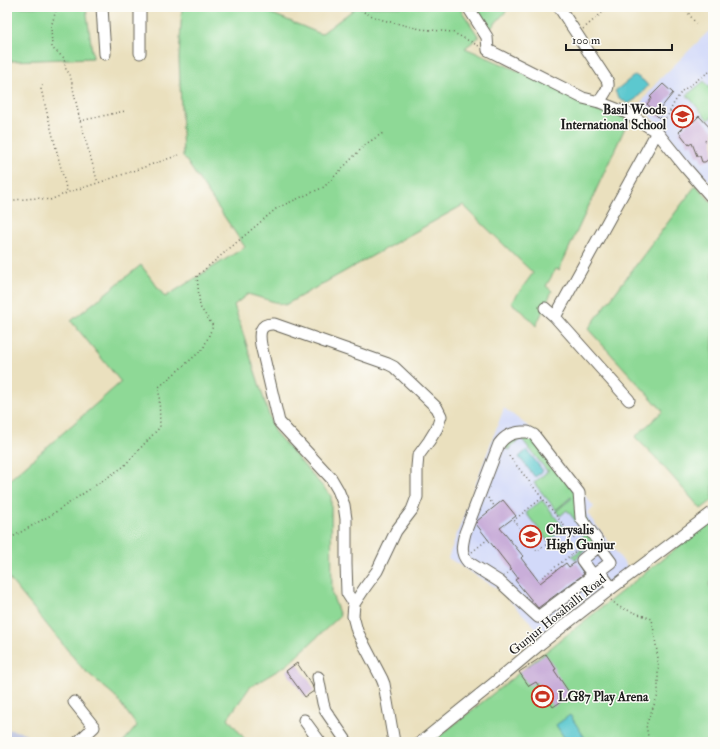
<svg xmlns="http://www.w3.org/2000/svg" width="720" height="749" viewBox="0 0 720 749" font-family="'IM FELL Double Pica',serif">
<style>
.built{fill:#d2d9f9}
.industrial{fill:#bcc3de}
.green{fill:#8ed996;stroke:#557a59}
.water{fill:#5bc8cf;stroke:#3c7276}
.building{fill:#c9aed9}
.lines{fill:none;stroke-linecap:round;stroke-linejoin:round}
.minor-casing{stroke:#646155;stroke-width:13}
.path{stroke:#646155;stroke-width:1.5;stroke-dasharray:1 3;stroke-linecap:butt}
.minor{stroke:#fff;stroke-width:11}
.labels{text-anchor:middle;stroke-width:3;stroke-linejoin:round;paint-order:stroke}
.poi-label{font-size:13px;font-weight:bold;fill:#1c1c1c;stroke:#fdfcf7;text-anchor:start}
.street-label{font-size:13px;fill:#1c1c1c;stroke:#fdfcf7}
</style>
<rect width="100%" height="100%" fill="#fdfcf7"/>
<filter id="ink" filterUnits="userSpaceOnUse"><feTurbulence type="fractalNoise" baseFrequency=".025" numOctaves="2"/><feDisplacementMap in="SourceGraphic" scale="8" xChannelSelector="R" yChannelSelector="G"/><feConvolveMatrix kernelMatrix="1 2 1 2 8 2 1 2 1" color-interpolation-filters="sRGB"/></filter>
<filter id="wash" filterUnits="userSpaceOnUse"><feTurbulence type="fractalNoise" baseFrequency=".012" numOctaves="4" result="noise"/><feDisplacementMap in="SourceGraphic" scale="16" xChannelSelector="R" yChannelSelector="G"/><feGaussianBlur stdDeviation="0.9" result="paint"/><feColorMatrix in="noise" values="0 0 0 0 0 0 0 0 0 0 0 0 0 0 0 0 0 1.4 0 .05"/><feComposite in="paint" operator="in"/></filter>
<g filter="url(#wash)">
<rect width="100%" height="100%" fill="#eae0be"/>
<path class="built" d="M713,27V186L661,127L639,105L658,81Z
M504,408L534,431L594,507L587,513L628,568L542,634L498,589L448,558Z"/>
<path class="industrial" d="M7,729L25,733L31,742H7Z"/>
<path class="green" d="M7,7H86L93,58L11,61L7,54Z
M182,7H256L321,34L357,7H459L479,37L465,48L629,119L559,270L556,269L546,286L552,291L536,326L522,311L511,303L533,273L463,205L285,305L248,294L234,305L274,431L331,496L332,594L340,616L287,665L250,687L228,718L247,742H123L137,726L115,696L83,669L7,576V482L121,382L71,321L141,265L165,297L245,247L183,156L179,58Z
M475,7H510L490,29Z
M704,81L713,92V116L708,120L687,95Z
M696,185L713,204V500L701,509L656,458L635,437L663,411L588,329Z
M530,435L577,494L594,541L583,551L576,560L572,556L584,548L578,540L586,534L567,510L560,516L556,511L572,498L571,497L556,510L534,483L549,470L547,471L521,438L509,448L510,449L508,450L501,444L506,439Z
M542,500L564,528L548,541L526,513Z
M713,520V581L709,584L713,593V742H432L689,538Z"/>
<path class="water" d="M635,75L644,81L648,86L636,99L628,104L618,97L615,91Z
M527,450L543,471L535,477L519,457Z
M570,715L585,738L579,742H567L556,725Z"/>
<g id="blocks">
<path class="building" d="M663,84L673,93L660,109L663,111L662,115L659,118L654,113L656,112L647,104L652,98L650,97Z
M699,116L713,131V162L710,158L705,162H702L700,156H697L692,143L689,145L679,132L687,124L686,122L690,118L693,122Z
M503,500L516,516L500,528L523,556L521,558L540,583L566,563L569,567L576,562L584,574L538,608L515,580L518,578L476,524L477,521Z
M546,654L556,669L554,670L571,695L553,707L536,682L529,686L519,672Z
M297,663L312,685L314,691L305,697L286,671Z"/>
</g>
</g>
<g filter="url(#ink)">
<use href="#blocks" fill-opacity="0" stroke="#646155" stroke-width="1"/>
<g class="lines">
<defs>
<path id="minor" d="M102,7L105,54
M468,7L487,37L488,50L583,98L599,102L627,113L657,132L685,167L713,199
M559,7L607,80C611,88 603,95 599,102
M140,53V7
M545,308L555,317L629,400
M555,317L657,132
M522,432H528L534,435L579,493L581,518L597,540L599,546L611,562L538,617L500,582L468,562C460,553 462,545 465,533L499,444C505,436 511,433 522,432Z
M599,571L612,588
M593,575L582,560L599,546
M354,604L347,593L346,564V519L344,505L338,490L331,478L279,422L261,345C259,334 259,323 274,324L388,364L394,367L437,408L441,416L437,428L429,441L418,456L417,467V497L412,510L396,531L377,571L366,586L354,604L353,616L357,631L382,679L384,684L394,742
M318,677L323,703L325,710L347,742
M74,702L94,727L78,742
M304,720L320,742
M421,742L494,683L539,645L612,588L713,512"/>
</defs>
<use href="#minor" class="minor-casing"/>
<path class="path" d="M57,7L51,27L52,48L64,58L66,70L70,74L80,121L98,183
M353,7L379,19L420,29L452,32L479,46
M684,7L697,25
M583,29L609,7
M42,85L41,89L67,192
M713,120L710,122L713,126
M80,121L125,111
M660,124L667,117L674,103L682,91L704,75L713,70
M705,141L713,134
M7,203L14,200L37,198L50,200L69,192L98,183L179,155
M509,456L581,547L540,579
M488,498L495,507
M542,498L514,520L537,551L567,530
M7,540L51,515L123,467L160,427L159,387L203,349L213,326L200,307L197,276L277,208L324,187L366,144L383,133
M472,552L488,539
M504,576L511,570
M611,600L619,607L652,619L658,658V695L646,725L649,742"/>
<use href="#minor" class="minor"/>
</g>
</g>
<defs>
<symbol id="school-ring" viewBox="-11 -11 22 22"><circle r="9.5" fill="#fdfcf7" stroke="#c8321e" stroke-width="1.5"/><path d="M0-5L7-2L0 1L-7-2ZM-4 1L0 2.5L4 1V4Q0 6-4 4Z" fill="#c8321e"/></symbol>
<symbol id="stadium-ring" viewBox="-11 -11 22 22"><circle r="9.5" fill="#fdfcf7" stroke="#c8321e" stroke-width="1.5"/><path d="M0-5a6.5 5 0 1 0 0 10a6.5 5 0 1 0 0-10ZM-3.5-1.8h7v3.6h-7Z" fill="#c8321e"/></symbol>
</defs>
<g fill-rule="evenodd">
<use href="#school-ring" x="670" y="104" width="25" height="25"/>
<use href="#school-ring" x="518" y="524" width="25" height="25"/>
<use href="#stadium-ring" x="530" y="684" width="25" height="25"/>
</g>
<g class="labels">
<g class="poi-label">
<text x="666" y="114" text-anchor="end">Basil Woods<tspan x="666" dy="15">International School</tspan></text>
<text x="546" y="534">Chrysalis<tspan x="546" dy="15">High Gunjur</tspan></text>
<text x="558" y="701">LG87 Play Arena</text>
</g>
<g class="street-label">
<text transform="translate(557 614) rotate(-39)" y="5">Gunjur Hosahalli Road</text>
</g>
</g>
<rect width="720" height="749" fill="none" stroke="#fdfcf7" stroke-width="24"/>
<path d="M566 44v6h106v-6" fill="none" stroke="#1c1c1c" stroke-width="2"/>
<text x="572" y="44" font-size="12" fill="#1c1c1c" stroke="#fdfcf7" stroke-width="3" paint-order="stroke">100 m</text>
</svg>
